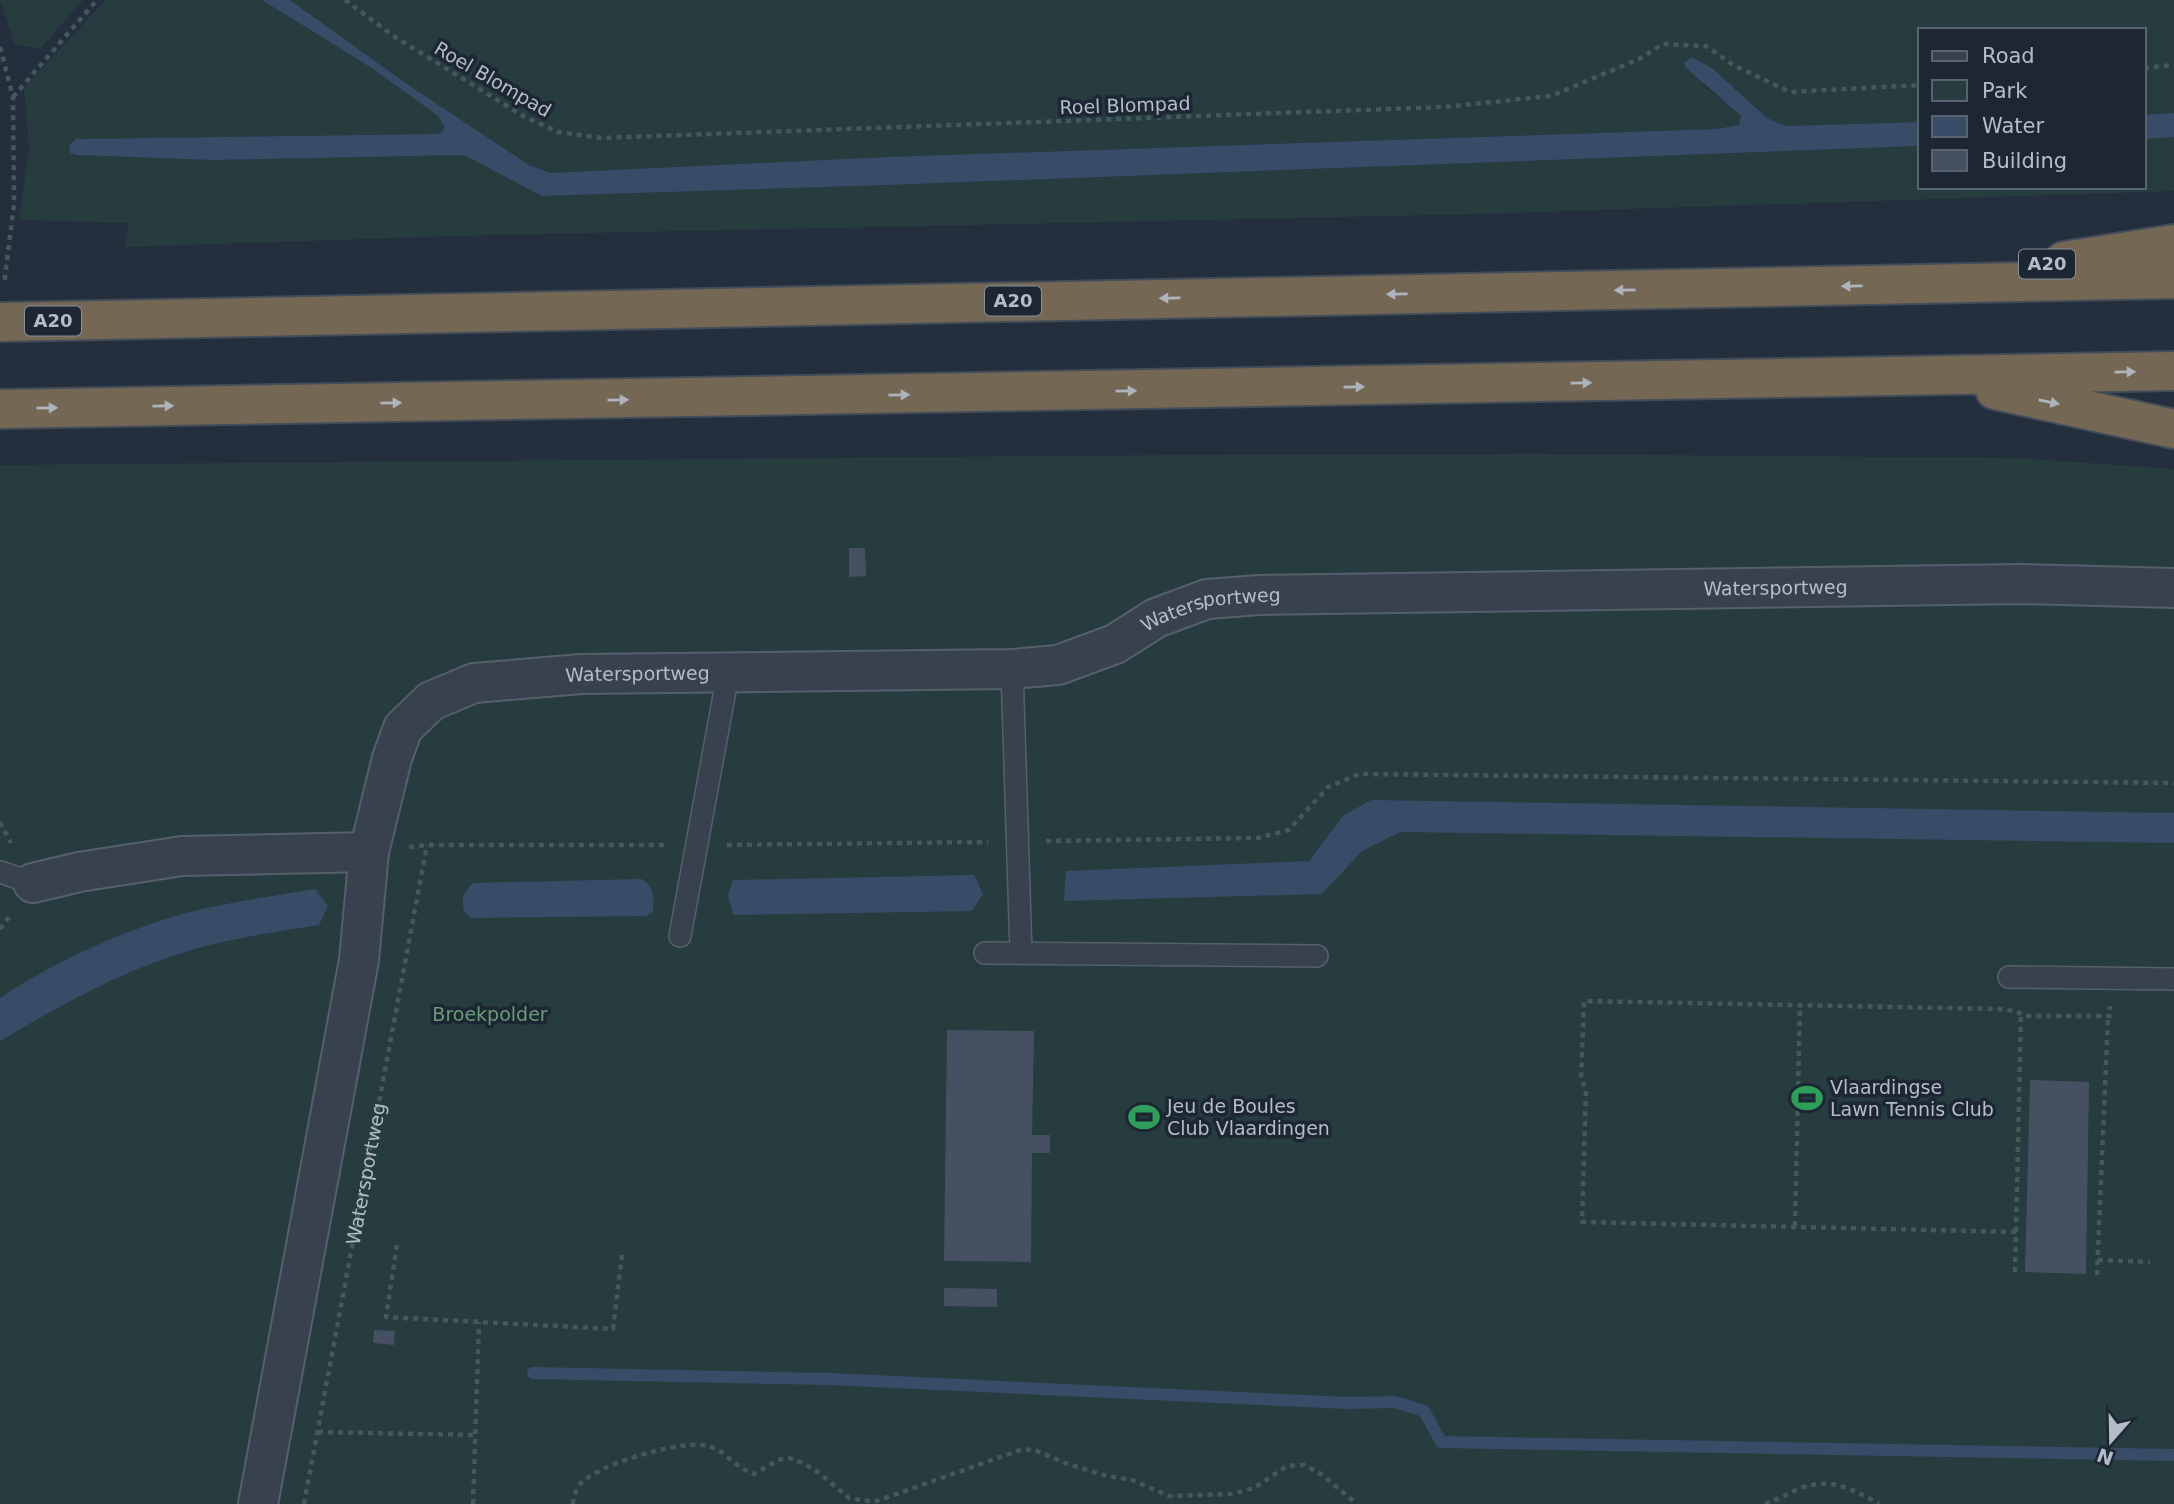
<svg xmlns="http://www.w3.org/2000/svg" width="2174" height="1504" viewBox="0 0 2174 1504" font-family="'DejaVu Sans',sans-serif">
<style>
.green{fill:#263c3f}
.water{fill:#394c67}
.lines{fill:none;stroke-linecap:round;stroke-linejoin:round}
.stream{stroke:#394c67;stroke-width:12}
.building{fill:#455162}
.lane-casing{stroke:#565f6c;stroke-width:24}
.street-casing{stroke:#565f6c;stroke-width:42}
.highway-casing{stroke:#434c59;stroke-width:42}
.path{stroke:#44595c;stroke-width:4.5;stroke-dasharray:5 5;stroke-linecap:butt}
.lane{stroke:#38414e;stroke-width:21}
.street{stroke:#38414e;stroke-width:38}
.highway{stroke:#746855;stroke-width:38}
.oneway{fill:#aeb4bd}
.labels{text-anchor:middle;stroke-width:7;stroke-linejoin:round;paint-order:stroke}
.shield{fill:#1d2633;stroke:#878f9c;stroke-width:2}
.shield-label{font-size:18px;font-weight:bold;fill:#b4bcc9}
.street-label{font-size:19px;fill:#b4bcc9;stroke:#1d2633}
.park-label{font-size:19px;fill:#6b9a76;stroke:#1d2633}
.poi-label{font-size:19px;fill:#b4bcc9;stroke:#1d2633;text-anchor:start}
</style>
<rect width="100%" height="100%" fill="#242f3e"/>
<path class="green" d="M0,0H83L40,49L15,44Z
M105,0H262L373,69L405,92L438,116L444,126L443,131L437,134L76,139L70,142L69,147L73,155L212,160L464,155L542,196L888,185L1920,146V187H2144V139L2174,137V191L1481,214L453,236L125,247L129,223L19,220L29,147L24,88Z
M290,0H2174V113L2144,115V30H1920V122L1786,126L1767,118L1735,88L1701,83L1741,116L1739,125L1716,129L887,157L550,173L529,165L404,82Z
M1543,454L2019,458L2174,469V1504H0V465L1171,455Z"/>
<path class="water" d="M262,0H290L404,82L529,165L550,173L887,157L1716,129L1739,125L1741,116L1686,68L1684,63L1691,57L1712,68L1767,118L1786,126L1920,122V146L888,185L542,196L464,155L212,160L76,155L70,153L69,145L76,139L437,134L443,131L444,126L438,116L405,92L373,69Z
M2174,113V137L2144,139V115Z
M1371,800L2174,813V843L1400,832L1362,851L1322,894L1064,901L1066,871L1309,861L1344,815Z
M974,875L983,894L972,911L733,915L728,895L733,880Z
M641,879C655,885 654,899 653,912L646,916L471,918L464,912C461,898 463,893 473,883Z
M315,889L328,906L319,925C275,932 231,938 188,951C121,971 59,1006 0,1041V998C59,959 126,929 194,911C234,901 275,896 315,889Z"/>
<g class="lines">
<path class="stream" d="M533,1373L830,1379L1347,1403L1395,1402L1424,1411L1441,1442L2174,1455"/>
</g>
<path class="building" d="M849,548H865L866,576L849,577Z
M947,1030L1034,1031L1032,1135H1050V1153H1032L1031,1262L944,1261Z
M2030,1080L2089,1082L2086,1274L2025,1272Z
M944,1288L997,1289V1307L944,1306Z
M374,1330L395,1331L394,1345L373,1343Z"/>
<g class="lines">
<defs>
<path id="lane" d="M1012,669L1021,953
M0,872L33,883
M680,936L728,674
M985,953L1317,956
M2009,977L2174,979"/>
<g id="street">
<path d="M33,883L79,872L182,856L369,852"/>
<path id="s2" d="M258,1504L359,960L369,852L392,758L403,728L431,701L474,683L581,674L1012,669L1058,665L1115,644L1156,618L1207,599L1259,595L2022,584L2174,588"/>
</g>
<path id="highway" d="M2064,261L2174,244
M0,322L2174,279
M1995,390L2174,429
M0,409L2174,371"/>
</defs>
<use href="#lane" class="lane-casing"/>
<use href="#street" class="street-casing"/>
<use href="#highway" class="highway-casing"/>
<g class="path">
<path d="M345,0L395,37L525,117L558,132L602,138L1443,107L1551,96L1639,59L1663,44L1706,46L1733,65L1790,92L1920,85"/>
<path d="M0,47L13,97L14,204L4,285"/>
<path d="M2144,68L2174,65"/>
<path d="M13,97L97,0"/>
<path d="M0,822L11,843"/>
<path d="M1046,841L1258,838L1289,830L1328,787L1359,774L2174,783"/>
<path d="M727,845L988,842"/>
<path d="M409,847L427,845H666"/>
<path d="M0,929L12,913"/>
<path d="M1795,1226L1800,1005"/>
<path d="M2016,1232L1582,1222L1586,1089L1581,1079L1584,1001L1998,1009L2015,1011L2026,1016H2110V1006"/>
<path d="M397,1245L386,1317L613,1329L622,1255"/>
<path d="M2098,1260L2150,1262"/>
<path d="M2015,1272L2021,1013"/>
<path d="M2097,1275L2108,1016"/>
<path d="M318,1432L474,1435"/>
<path id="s1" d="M304,1504L427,845"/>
<path d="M473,1504L479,1322"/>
<path d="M573,1504C573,1498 576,1489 580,1484C598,1464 682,1439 708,1446C725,1450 735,1468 754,1474L778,1460L789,1458L803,1463L819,1473L849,1498L874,1502L1023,1449L1037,1451L1065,1463L1103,1475L1132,1480L1169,1496L1231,1494L1254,1488L1287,1466L1304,1465L1321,1474L1357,1504"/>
<path d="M1765,1504C1778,1500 1788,1493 1801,1488C1830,1477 1853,1489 1879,1504"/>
</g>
<use href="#lane" class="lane"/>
<use href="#street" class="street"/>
<use href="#highway" class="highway"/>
</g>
<defs><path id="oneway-solid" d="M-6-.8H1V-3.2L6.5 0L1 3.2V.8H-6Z" transform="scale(1.75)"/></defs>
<g class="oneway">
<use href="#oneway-solid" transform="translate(1852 286) rotate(179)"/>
<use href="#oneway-solid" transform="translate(1625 290) rotate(179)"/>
<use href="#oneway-solid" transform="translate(1397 294) rotate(179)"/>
<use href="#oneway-solid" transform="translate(1170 298) rotate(179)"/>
<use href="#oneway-solid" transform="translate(2125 372) rotate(-1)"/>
<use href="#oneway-solid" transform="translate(1581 383) rotate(-1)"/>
<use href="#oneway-solid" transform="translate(1354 387) rotate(-1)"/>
<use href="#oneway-solid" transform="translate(1126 391) rotate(-1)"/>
<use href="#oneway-solid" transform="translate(899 395) rotate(-1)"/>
<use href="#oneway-solid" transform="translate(618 400) rotate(-1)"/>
<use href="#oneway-solid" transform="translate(2049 402) rotate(12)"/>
<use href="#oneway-solid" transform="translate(391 403) rotate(-1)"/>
<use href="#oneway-solid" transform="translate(163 406) rotate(-1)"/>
<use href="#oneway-solid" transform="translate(47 408) rotate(-1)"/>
</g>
<defs>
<symbol id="stadium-bare" viewBox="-9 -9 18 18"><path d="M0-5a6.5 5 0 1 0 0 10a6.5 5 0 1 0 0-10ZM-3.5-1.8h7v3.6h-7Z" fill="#2e9e5b" stroke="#1d2633" stroke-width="2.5" paint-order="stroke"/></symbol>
</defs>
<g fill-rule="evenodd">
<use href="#stadium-bare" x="1785" y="1076" width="44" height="44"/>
<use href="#stadium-bare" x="1122" y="1095" width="44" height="44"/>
</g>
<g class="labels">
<g class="shield">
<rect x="2019" y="249.5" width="56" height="29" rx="5"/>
<rect x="985" y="286.5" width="56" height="29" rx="5"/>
<rect x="25" y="306.5" width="56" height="29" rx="5"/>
</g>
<g class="shield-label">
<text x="2047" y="270">A20</text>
<text x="1013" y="307">A20</text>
<text x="53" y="327">A20</text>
</g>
<g class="street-label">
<text transform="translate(493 79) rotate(30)" y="7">Roel Blompad</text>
<text transform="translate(1125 105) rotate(-2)" y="7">Roel Blompad</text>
<text dy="7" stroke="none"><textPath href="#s2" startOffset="2193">Watersportweg</textPath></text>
<text dy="7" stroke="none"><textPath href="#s2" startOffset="1626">Watersportweg</textPath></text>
<text dy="7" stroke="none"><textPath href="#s2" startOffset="1040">Watersportweg</textPath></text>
<text dy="7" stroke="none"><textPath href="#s1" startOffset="336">Watersportweg</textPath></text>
</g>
<g class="park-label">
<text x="490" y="1021">Broekpolder</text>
</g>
<g class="poi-label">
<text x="1830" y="1094">Vlaardingse<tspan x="1830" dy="22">Lawn Tennis Club</tspan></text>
<text x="1167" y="1113">Jeu de Boules<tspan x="1167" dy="22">Club Vlaardingen</tspan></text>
</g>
</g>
<rect x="1918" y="28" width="228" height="161" fill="#1d2633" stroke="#59626f" stroke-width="2"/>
<rect x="1932" y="51" width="35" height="10" fill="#38414e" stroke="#59626f" stroke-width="2"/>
<text x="1982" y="63" font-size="21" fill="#b4bcc9">Road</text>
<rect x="1932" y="80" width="35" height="21" fill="#263c3f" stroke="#59626f" stroke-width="2"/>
<text x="1982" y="98" font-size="21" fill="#b4bcc9">Park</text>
<rect x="1932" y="116" width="35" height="21" fill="#394c67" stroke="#59626f" stroke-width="2"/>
<text x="1982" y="133" font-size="21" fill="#b4bcc9">Water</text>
<rect x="1932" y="150" width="35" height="21" fill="#455162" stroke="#59626f" stroke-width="2"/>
<text x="1982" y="168" font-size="21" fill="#b4bcc9">Building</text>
<g transform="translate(2111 1441) rotate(200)" stroke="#1d2633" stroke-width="5" paint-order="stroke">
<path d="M0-5L12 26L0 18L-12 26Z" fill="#b4bcc9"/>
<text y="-10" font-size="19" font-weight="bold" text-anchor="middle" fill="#b4bcc9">N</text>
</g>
</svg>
